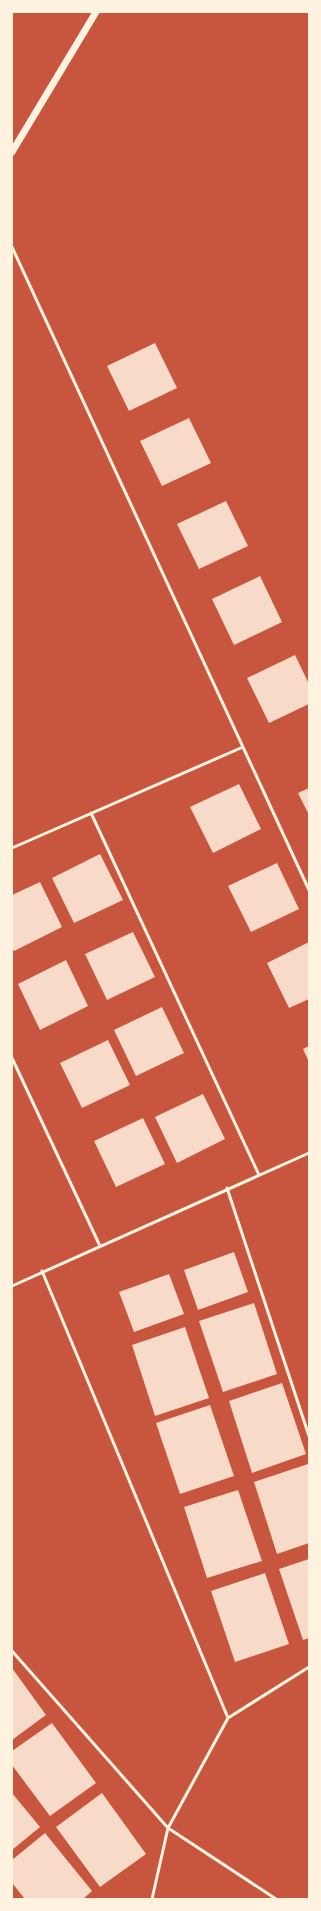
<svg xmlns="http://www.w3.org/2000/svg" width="321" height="1911" viewBox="0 0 321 1911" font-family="Figtree,sans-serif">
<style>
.building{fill:#f7dbc8}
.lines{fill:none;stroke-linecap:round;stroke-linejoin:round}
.service{stroke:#fff3e0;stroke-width:3}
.tertiary{stroke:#fff3e0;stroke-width:7}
</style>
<rect width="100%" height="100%" fill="#c8553d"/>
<path class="building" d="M155,343L177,388L129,411L107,366Z
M189,418L211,463L162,486L140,441Z
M226,501L248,546L199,569L177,524Z
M260,576L282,622L234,645L212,599Z
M295,655L309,684V704L269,723L247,678Z
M239,784L261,829L213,853L190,807Z
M309,788V815L298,793Z
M100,854L123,900L74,923L52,878Z
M277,863L299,909L251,932L228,886Z
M40,882L62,927L14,951L12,948V895Z
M133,932L155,977L107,1000L85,954Z
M309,942V999L289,1008L267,963Z
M66,960L88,1006L40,1030L18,984Z
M162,1007L184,1053L136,1076L114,1030Z
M108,1040L130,1085L82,1108L60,1063Z
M309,1046V1062L303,1049Z
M203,1094L225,1139L177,1163L155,1117Z
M143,1118L165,1164L116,1187L94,1141Z
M234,1252L248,1292L198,1310L184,1270Z
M169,1274L184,1314L134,1332L119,1292Z
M254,1303L277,1374L223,1392L199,1321Z
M185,1327L209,1398L155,1416L132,1345Z
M282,1383L306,1454L252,1473L229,1401Z
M210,1405L234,1476L180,1494L156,1423Z
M308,1464L309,1543L277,1554L254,1482Z
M238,1490L262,1561L207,1578L184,1507Z
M309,1559V1638L303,1640L279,1569Z
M265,1573L289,1644L235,1662L211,1591Z
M12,1668L46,1715L12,1740Z
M52,1723L96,1783L50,1816L12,1765V1751Z
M12,1793L40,1827L12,1850Z
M102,1793L146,1854L100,1887L56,1827Z
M45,1833L92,1891L83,1899H25L12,1883V1860Z"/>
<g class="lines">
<path class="service" d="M12,247L309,890
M91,813L259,1175
M12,848L243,747
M12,1058L100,1246
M227,1188L309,1436
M42,1271L228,1718
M12,1286L309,1153
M12,1651L168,1828L276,1899
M152,1899L168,1828L228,1718L309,1667"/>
<path class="tertiary" d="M12,152L96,12"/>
</g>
<rect width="321" height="1911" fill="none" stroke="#fff3e0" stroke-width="26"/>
</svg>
